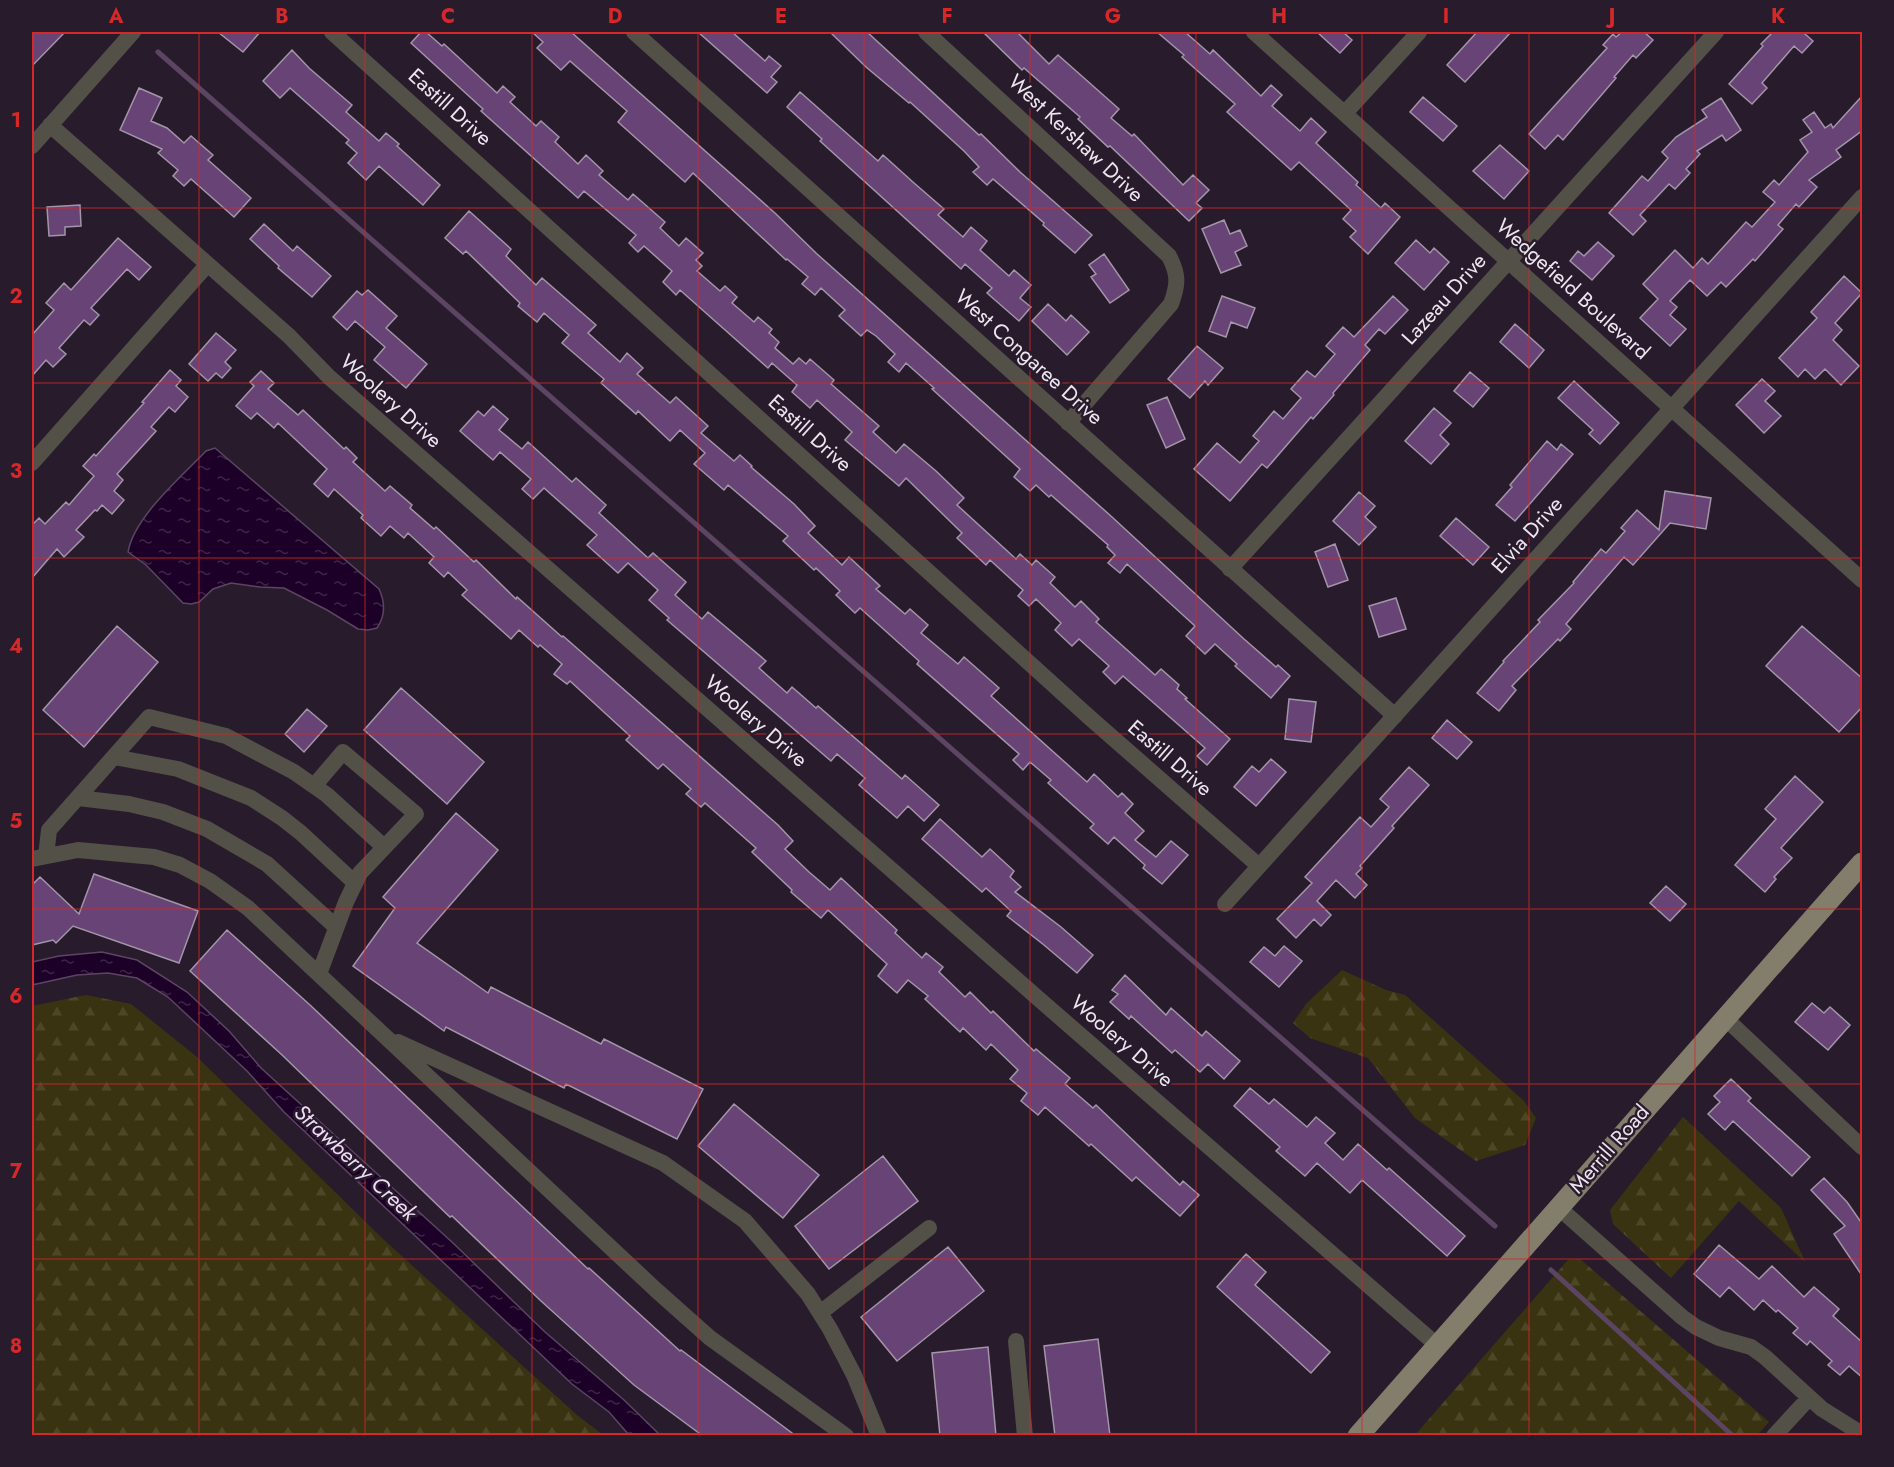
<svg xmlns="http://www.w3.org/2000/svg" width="1894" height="1467" viewBox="0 0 1894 1467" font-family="Jost,sans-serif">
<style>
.forest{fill:url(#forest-firs)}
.water{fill:url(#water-ripples);stroke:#5b4563;stroke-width:1.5}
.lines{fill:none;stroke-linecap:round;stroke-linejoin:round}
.stream{stroke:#5b4563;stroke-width:5}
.building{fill:#684375;stroke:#a395a9;stroke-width:1.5}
.minor{stroke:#525047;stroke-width:16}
.major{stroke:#827e6b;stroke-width:21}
.grid{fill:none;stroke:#d62828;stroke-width:1.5;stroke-opacity:0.55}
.labels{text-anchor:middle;stroke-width:5;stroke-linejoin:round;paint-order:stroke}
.street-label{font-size:21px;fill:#ede5f0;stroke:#281c2c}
.water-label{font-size:22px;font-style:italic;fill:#f0daf9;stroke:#281c2c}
.neatline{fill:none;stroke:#d62828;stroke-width:2}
.grid-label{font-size:20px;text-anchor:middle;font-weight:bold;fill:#d62828}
</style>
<defs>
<pattern id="forest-firs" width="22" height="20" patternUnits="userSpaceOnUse" patternTransform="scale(1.5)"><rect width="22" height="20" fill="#3a3311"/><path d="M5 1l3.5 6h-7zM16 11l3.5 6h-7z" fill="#4d4728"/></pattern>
<pattern id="water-ripples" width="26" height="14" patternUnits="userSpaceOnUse" patternTransform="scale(1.5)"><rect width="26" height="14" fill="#1d0027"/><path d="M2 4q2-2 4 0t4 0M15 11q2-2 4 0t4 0" fill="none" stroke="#3e2547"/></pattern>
</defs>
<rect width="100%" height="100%" fill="#281c2c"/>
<path class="forest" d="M1342,970L1386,990L1405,995L1524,1101L1536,1118L1525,1145L1476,1161L1415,1118L1368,1058L1310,1038L1293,1023L1306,1004Z
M86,995L131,1004L197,1057L384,1240L577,1415L603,1435H32V1006Z
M1683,1117L1781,1208L1805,1262L1739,1201L1671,1278L1613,1224L1610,1210Z
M1580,1259L1769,1422L1757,1435H1415L1568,1260Z"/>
<path class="water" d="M215,448L379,589C385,602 386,615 377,628L368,630L358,629L327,610L284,588L260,587L231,583L213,589L199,602L191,604L183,603L146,565L128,552C134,517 182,476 206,451Z
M102,952L137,960L187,992L229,1031L261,1068L453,1243L545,1332L624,1400L660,1435H629L609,1412L572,1384L284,1112L247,1071L168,997L137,978L108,973L77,975L32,985V962L59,956Z"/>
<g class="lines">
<path class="stream" d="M158,52L1495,1226
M1551,1270L1733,1436"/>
</g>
<path class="building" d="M32,32H65L32,66Z
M218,32H260L243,52Z
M421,32H426L442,46L444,44L497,93L503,86L515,97L510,102L536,126L541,121L559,137L555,142L578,164L586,155L603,171L599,175L628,200L633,194L665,222L660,228L679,246L686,238L703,253L696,260L702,266L697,271L720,291L725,286L737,297L732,303L754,322L758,317L772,329L769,333L779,342L775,348L793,364L799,358L806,364L810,359L834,380L831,384L879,426L873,432L896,453L904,444L936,471L964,498L957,505L1016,559L1020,554L1032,565L1036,560L1055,577L1050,583L1075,607L1081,601L1099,619L1096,622L1155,675L1161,669L1179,685L1177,689L1187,698L1185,699L1230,739L1207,765L1197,756L1205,748L1123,676L1115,684L1103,672L1109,666L1079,639L1072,646L1055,630L1061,623L1036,599L1029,606L1018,596L1023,590L990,560L986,565L957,538L962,533L906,478L899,486L845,440L852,432L817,400L810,408L792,392L797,385L772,363L768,368L680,290L676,295L663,282L672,271L644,246L638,252L629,243L636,235L584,191L578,198L481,111L483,109L411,43Z
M532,32H571L776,214L817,254L1112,517L1244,639L1276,667L1278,665L1290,676L1271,698L1235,666L1237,664L1215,644L1205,654L1186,636L1195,626L1127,564L1120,573L1108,563L1115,555L1107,547L1108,545L1051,495L1049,497L1036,485L1030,491L1014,477L1020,469L932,389L934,388L906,363L899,372L888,362L895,354L876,336L867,330L861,336L839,316L845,310L821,288L815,295L802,284L808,277L787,259L786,260L693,173L685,182L618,122L627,111L570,61L561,70L537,48L543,42Z
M698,32H732L765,61L769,56L781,66L771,77L777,82L767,93Z
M830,32H867L979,135L981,134L1020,172L1092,235L1075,253L1043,225L1044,223L993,179L987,185L973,172L979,167L964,151L910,102L909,103L866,67Z
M983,32H1017L1049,64L1058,55L1119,109L1111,118L1132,136L1134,134L1183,185L1193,175L1209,190L1196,203L1202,208L1189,221L1110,146L1108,147L1078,119L1080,117L1024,68L1022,70Z
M1157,32H1185L1210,54L1213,50L1261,96L1271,85L1282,95L1272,106L1300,131L1311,118L1326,132L1316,143L1358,182L1356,185L1381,208L1385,203L1400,217L1368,254L1350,237L1356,231L1343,219L1351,210L1299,162L1291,170L1248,131L1227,112L1235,104L1182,57L1184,55Z
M1317,32H1343L1352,40L1340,53Z
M1477,32H1511L1465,82L1447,65Z
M1622,32H1644L1653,40L1636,58L1633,55L1614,77L1616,78L1563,140L1558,135L1545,149L1529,134L1607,48L1603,45L1613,34L1616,37Z
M1773,32H1807L1805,34L1813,41L1802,53L1794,46L1762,83L1767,88L1752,104L1729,84L1763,46L1761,44Z
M292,50L309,68L352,105L346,112L379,141L386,133L399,144L397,146L440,185L423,205L379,166L366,180L348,163L357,153L346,143L349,140L290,88L280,98L263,81Z
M139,88L162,98L151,121L167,128L184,143L191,136L213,155L208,160L251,198L234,217L191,179L184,186L173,176L178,170L158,153L162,149L120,130Z
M800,92L878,161L883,155L914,183L944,209L938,215L963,237L971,227L987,241L980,250L1009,276L1014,270L1031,285L1020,298L1031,307L1019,321L987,293L992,288L965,264L961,269L820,141L822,139L787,107Z
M1863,95V130L1836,150L1841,157L1809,180L1817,187L1799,207L1796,204L1778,225L1783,229L1755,261L1753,259L1726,287L1721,282L1707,296L1690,280L1670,301L1677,307L1670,315L1686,329L1670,346L1640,318L1658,299L1643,284L1675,250L1693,268L1702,258L1708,264L1746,222L1752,227L1775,202L1763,192L1774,180L1779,185L1808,152L1800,140L1812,132L1803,120L1814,112L1825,128L1831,124L1833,128Z
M1423,97L1457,126L1443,141L1410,112Z
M1721,98L1741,130L1726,141L1722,135L1697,151L1700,154L1686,169L1690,173L1675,189L1669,184L1640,215L1646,221L1633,235L1609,213L1642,176L1648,181L1668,158L1662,152L1676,137L1707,117L1702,110Z
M1500,145L1529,171L1504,199L1473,171Z
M80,205L81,226L65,227V235L49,236L47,207Z
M469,211L511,249L506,256L536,285L542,278L596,325L588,333L620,362L627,353L643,368L637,374L670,403L676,397L708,426L701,433L734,461L740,455L752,466L751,467L794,504L815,526L808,533L842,565L849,557L880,586L876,589L905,614L910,609L928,625L921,633L958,664L964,657L973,665L999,688L991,696L1087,782L1094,774L1118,797L1122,793L1133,804L1125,813L1144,831L1135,840L1156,857L1171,841L1188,855L1162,884L1143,868L1145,865L1114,837L1108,844L1090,828L1094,824L1048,783L1051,780L1030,762L1023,770L1013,760L1019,754L917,664L919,661L860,608L855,613L836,595L840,591L816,568L814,570L783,541L788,536L728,485L724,490L694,464L705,453L680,430L670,441L638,411L636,414L601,383L604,379L562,343L569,335L544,313L537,322L518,306L520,303L466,251L463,254L445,238Z
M1224,220L1230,234L1240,230L1247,246L1235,252L1241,265L1221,273L1202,229Z
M264,224L293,251L297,246L331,276L312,297L278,268L279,266L250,239Z
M118,238L151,267L139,280L127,269L91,308L99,315L90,325L84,320L59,348L66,354L53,367L46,360L32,376V335L54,310L46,303L64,283L71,290Z
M1416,240L1430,253L1434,248L1449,262L1424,290L1395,263Z
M1598,242L1614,256L1592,280L1570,261L1578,251L1584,256Z
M1104,254L1129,290L1110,303L1091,277L1096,274L1089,265Z
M1844,276L1862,293L1835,323L1842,330L1833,340L1859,366L1841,385L1825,369L1815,379L1805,369L1798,377L1779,358L1817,318L1811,312Z
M368,290L397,316L386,328L427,364L406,388L374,360L385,347L355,321L347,330L333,317L357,291L362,295Z
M1222,296L1255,308L1247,328L1231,322L1226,337L1209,331Z
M1393,296L1408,310L1385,334L1379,329L1365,345L1370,350L1333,393L1334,395L1313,419L1311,417L1267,468L1262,464L1230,501L1194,469L1217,443L1240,463L1259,441L1253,436L1274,411L1283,419L1301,398L1291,389L1307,371L1315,377L1335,354L1326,346L1343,327L1354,337Z
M1048,304L1066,321L1071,315L1089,332L1067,355L1032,321Z
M1515,324L1544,350L1529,368L1500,342Z
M216,333L236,350L225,362L231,368L222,378L216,373L208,381L189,364Z
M1197,346L1223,368L1208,385L1205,381L1190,398L1168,379Z
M170,370L181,380L176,386L188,397L175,412L169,407L151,427L156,431L117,474L123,480L114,491L124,500L112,514L102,505L97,511L95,510L76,530L84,537L64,557L57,549L32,578V525L39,518L45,524L66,502L69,505L94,476L83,466L94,454L96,456L144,403L142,402Z
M261,371L274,383L268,389L298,415L303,410L344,449L346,447L357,458L353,462L385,491L390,486L412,505L410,508L434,529L436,527L474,562L476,560L516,599L517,597L562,637L563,636L778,825L793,841L785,849L809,872L830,890L841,878L897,930L895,933L922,958L926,953L943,967L939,972L965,997L970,992L991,1013L993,1011L1034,1051L1036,1049L1070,1078L1065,1084L1093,1108L1096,1105L1180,1185L1183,1181L1199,1195L1180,1216L1136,1177L1132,1181L1091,1144L1089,1146L1045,1107L1038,1115L1021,1101L1027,1093L1010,1079L1018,1070L991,1044L986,1050L963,1028L960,1032L925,999L928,996L908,980L897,993L878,976L887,964L828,910L821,918L791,892L792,890L752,852L756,848L705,803L701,807L686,794L691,789L663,764L658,769L626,740L630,736L570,681L567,684L554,674L562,664L540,645L538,647L519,630L511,639L462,595L467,590L448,572L444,577L429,563L434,557L408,533L404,538L390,526L381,536L361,518L363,515L334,489L328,497L314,484L327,469L278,423L274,428L257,413L251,419L236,406L254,386L250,382Z
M1470,372L1489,388L1473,407L1454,391Z
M1762,379L1775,391L1765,401L1781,416L1764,433L1736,405Z
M1574,381L1619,423L1600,444L1589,434L1593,430L1558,398Z
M1167,397L1185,439L1166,448L1147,405Z
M493,406L508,419L499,430L522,449L528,442L572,482L576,478L606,505L599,513L648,558L653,553L686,582L675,595L702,619L708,612L766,661L759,668L787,693L792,687L816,708L818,706L902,779L905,775L939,805L924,821L908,806L897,818L859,785L865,778L837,754L831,761L667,620L669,618L649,600L658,590L628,563L618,573L587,545L597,535L544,488L533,499L522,489L531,479L500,452L493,460L460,431L478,411L484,416Z
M1434,408L1451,423L1440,435L1449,444L1431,464L1405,441Z
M1547,441L1557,450L1561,444L1573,454L1515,521L1496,505L1512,487L1510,485Z
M1665,491L1711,498L1706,529L1670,523L1633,565L1624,557L1566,624L1571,629L1560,641L1558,639L1512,686L1516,690L1499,711L1477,693L1504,662L1503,661L1540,622L1538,620L1574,583L1573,582L1601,549L1606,553L1625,531L1621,528L1637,510L1659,530Z
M1359,492L1375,506L1365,517L1376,527L1359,545L1333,521Z
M1456,518L1489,547L1473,565L1440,536Z
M1335,544L1348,580L1328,587L1315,552Z
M1396,598L1406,629L1379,637L1369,606Z
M117,626L158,662L84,747L43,710Z
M1802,626L1863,679V706L1839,732L1766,666Z
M401,688L484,762L447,804L364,730Z
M1289,699L1316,702L1311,742L1285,739Z
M307,709L327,726L304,752L285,734Z
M1447,720L1472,742L1457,759L1432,738Z
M1271,759L1286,772L1256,806L1234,787L1252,766L1259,772Z
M1409,767L1429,785L1392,826L1394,828L1360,866L1362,868L1356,874L1367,885L1355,898L1336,880L1317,901L1331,915L1321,926L1314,919L1296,938L1277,919L1312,883L1305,877L1360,817L1371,827L1389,807L1380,799Z
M1795,776L1823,802L1781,848L1792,858L1774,877L1776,879L1765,892L1735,865L1776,819L1765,809Z
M456,813L498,850L417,943L488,993L491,987L601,1044L604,1039L703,1089L677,1139L566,1084L564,1088L446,1027L444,1031L353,966L395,908L383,897Z
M940,819L982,857L990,849L1014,871L1010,877L1021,887L1015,892L1061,927L1093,955L1077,973L1044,945L1007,916L1011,911L986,888L982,892L922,839Z
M94,874L198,911L179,963L73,926L56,943L53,940L32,945V885L40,877L79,914Z
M1666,886L1686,904L1670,921L1650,903Z
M227,930L310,1005L588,1269L589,1268L680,1351L681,1350L796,1436H703L634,1385L541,1301L452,1216L450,1217L281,1054L190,971Z
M1284,946L1302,961L1279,987L1250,962L1264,947L1275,956Z
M1125,975L1166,1015L1171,1008L1202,1036L1206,1031L1240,1061L1224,1079L1208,1064L1200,1072L1175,1050L1172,1053L1131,1016L1129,1019L1110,1002L1118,994L1112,990Z
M1812,1003L1824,1013L1830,1007L1850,1025L1828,1050L1795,1022Z
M1731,1079L1751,1098L1748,1101L1810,1157L1792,1176L1733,1121L1725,1130L1708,1114L1720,1102L1714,1096Z
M1250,1088L1269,1104L1274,1099L1307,1127L1316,1117L1335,1133L1325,1143L1343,1160L1358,1144L1387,1170L1389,1168L1465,1236L1447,1256L1362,1180L1350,1193L1317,1163L1305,1176L1276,1151L1280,1147L1234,1106Z
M734,1104L819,1175L783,1218L698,1146Z
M883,1156L918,1201L829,1269L795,1226Z
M1824,1178L1847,1202L1863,1225V1277L1834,1234L1845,1226L1811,1190Z
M1719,1245L1759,1279L1772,1266L1804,1297L1814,1287L1839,1309L1833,1316L1863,1343V1378L1849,1366L1840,1375L1828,1365L1832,1361L1810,1341L1807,1345L1793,1333L1798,1328L1778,1310L1776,1312L1763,1300L1754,1310L1729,1287L1720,1297L1694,1274Z
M948,1247L984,1291L897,1361L861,1317Z
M1246,1254L1266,1272L1255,1285L1330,1352L1311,1373L1217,1287Z
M1098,1339L1110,1436H1055L1044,1346Z
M988,1347L996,1436H940L932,1353Z"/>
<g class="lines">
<path class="minor" d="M332,32L1089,717L1259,866
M634,32L1395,716
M926,32L1169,256C1179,275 1178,285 1171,304L1068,423
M1254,32L1862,580
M1345,113L1419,32
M50,125L289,336L329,377L1040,1000L1438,1346
M32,146L133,32
M32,463L207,265
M1230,569L1716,32
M114,757L178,769L251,798L282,818L301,833L355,883
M314,786L343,752L416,814L360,873L346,902L319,974
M78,798L129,804L163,812L207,829L267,864L336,927
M46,856L49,830L149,717L226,736L294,772L327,795L384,847
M32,859L78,850L154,857L180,865L210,881L248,908L656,1290L710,1338L846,1436
M1225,904L1862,197
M1725,1018L1862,1147
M398,1042L663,1163L745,1221L808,1294L830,1329L854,1375L879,1436
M1558,1207L1682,1317L1696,1327L1719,1338L1751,1347L1765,1357L1822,1409L1862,1434
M820,1313L929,1228
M1016,1341L1025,1436
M1774,1436L1809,1398"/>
<path class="major" d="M1358,1436L1862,863"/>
</g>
<path class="grid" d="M199,32V1436M365,32V1436M532,32V1436M698,32V1436M864,32V1436M1030,32V1436M1196,32V1436M1362,32V1436M1529,32V1436M1695,32V1436M32,208H1862M32,383H1862M32,558H1862M32,734H1862M32,909H1862M32,1084H1862M32,1259H1862"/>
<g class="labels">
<g class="street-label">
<text transform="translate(450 107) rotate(42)" y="7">Eastill Drive</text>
<text transform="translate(1076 138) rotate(43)" y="7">West Kershaw Drive</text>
<text transform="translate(1573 289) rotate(42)" y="7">Wedgefield Boulevard</text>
<text transform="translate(1444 299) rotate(-48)" y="7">Lazeau Drive</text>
<text transform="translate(1029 357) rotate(42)" y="7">West Congaree Drive</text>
<text transform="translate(391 401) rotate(42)" y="7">Woolery Drive</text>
<text transform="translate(810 433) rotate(42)" y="7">Eastill Drive</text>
<text transform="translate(1527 535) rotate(-48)" y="7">Elvia Drive</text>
<text transform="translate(756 721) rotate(41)" y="7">Woolery Drive</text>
<text transform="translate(1170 758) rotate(41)" y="7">Eastill Drive</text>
<text transform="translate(1122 1041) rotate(41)" y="7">Woolery Drive</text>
<text transform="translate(1609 1149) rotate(-49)" y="7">Merrill Road</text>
</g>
<g class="water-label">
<text transform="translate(356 1162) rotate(43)" y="8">Strawberry Creek</text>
</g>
</g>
<rect width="1894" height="1467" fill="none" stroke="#281c2c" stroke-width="66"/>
<rect x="33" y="33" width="1828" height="1401" class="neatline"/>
<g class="grid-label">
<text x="116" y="23">A</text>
<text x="282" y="23">B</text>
<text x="448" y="23">C</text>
<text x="615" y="23">D</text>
<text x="781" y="23">E</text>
<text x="947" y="23">F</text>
<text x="1113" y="23">G</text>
<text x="1279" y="23">H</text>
<text x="1446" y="23">I</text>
<text x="1612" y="23">J</text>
<text x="1778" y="23">K</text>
<text x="16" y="127">1</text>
<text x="16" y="303">2</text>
<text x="16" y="478">3</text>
<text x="16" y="653">4</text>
<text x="16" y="828">5</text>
<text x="16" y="1003">6</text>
<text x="16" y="1178">7</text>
<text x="16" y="1353">8</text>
</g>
</svg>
